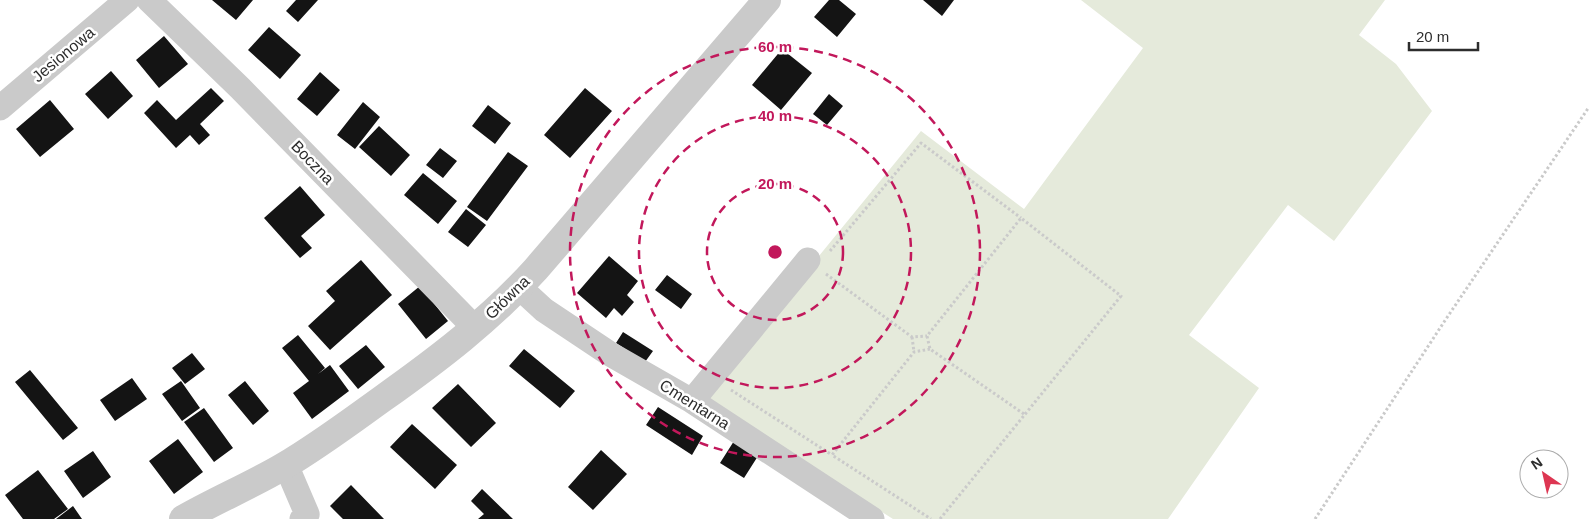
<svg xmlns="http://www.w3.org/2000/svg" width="1589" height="519" viewBox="0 0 1589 519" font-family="Helvetica,sans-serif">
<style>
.green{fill:#e5eadb}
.building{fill:#141414}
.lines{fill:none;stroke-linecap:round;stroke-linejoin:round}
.path{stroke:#cacaca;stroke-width:3;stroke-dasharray:2.5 2.5;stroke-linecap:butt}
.minor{stroke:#cacaca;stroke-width:25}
.tertiary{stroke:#cacaca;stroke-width:28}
.ring{fill:none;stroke:#c2185b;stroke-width:2.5;stroke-dasharray:9 6}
.labels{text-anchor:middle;stroke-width:5;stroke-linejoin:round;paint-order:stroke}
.street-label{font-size:16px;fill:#2d2d2d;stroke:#fff}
.centre{fill:#c2185b;stroke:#fff;stroke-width:2.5}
.ring-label{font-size:15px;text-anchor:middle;font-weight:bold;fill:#c2185b;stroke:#fff;stroke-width:5;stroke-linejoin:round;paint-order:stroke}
</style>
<rect width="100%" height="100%" fill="#fff"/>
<path class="green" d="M1081,0H1385L1359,35L1396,64L1432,111L1334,241L1288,205L1189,335L1259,388L1168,519H893L703,398L921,131L1024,209L1143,48Z"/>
<path class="building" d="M212,0H253L236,20Z
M296,0H318L298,22L286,11Z
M829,0H839L856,14L837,37L814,17Z
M923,0H954L942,16Z
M269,27L301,55L280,79L248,50Z
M164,36L188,64L159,88L136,60Z
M782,49L812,73L781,110L752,85Z
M111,71L133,96L108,119L85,94Z
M320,72L340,90L317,116L297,99Z
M211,88L224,101L200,124L210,135L199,145L190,135L176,148L144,113L157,100L176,120Z
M585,88L612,111L570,158L544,135Z
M829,94L843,106L827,125L813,114Z
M50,100L74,129L40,157L16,129Z
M363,102L380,117L355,149L337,135Z
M488,105L511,123L495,144L472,126Z
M379,126L410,155L391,176L359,147Z
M440,148L457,161L443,178L426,165Z
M508,152L528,166L487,221L467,207Z
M423,173L457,201L438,224L404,195Z
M300,186L325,215L301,236L312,248L300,258L264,218Z
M466,209L486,225L468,247L448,232Z
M609,256L638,281L627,295L634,302L622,316L614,308L606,318L577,293Z
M361,260L392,295L330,350L308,326L335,301L326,291Z
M667,275L692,294L681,309L655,290Z
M420,286L448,321L426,339L398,304Z
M623,332L653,351L645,362L616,343Z
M298,335L325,368L318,374L330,365L349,391L312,419L293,393L309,381L282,348Z
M366,345L385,367L358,389L339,366Z
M524,349L575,391L560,408L509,366Z
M192,353L205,369L185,384L172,368Z
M30,370L78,428L63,440L15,382Z
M132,378L147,399L115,421L100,400Z
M181,381L200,408L182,421L162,394Z
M245,381L269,411L253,425L228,395Z
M458,384L496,423L471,447L432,408Z
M658,407L703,436L692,455L646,425Z
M204,408L233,448L214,462L184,422Z
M412,424L457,465L435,489L390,447Z
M178,439L203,472L174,494L149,461Z
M734,441L758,456L744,478L720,463Z
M601,450L627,474L593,510L568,487Z
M93,451L111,477L83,498L64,471Z
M38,470L68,509L54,519H23L5,495Z
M351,485L384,519H343L330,506Z
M482,489L513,519H478L484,514L471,501Z
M73,506L82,519H56Z"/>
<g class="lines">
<path class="path" d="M830,251L921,143L1021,218
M826,274L912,337L927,336
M912,337L914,352
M930,349L914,352L832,455L931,519
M731,390L832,455
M940,519L1121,296L1021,218L927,336L930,349L1024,414
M1315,519L1444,322L1589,107"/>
<path class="minor" d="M149,0L240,88L475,328
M0,108L127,0
M519,287L544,310L610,354L692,401L872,519
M692,401L808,260
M286,465L307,514L302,519"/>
<path class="tertiary" d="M183,519C216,500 252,485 284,466C318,446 350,422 382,399C437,360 491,319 536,269L767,0"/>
</g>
<g class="ring">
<circle cx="775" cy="252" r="68"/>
<circle cx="775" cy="252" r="136"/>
<circle cx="775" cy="252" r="205"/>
</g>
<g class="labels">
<g class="street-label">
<text transform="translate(63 54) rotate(-40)" y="6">Jesionowa</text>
<text transform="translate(313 162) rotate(46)" y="6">Boczna</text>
<text transform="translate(507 297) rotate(-44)" y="6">Główna</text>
<text transform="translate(695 404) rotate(32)" y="6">Cmentarna</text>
</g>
</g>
<circle cx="775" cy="252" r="8" class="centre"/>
<g class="ring-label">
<text x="775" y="52">60 m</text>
<text x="775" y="121">40 m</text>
<text x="775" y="189">20 m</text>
</g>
<g transform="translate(1544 474) rotate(326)"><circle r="24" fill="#ffffff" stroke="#ababab"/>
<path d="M0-4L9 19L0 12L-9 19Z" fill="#dd3652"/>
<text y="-8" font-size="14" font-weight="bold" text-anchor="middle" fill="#2d2d2d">N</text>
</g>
<path d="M1409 42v8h69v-8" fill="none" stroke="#2d2d2d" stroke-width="2.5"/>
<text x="1416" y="42" font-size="15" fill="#2d2d2d" stroke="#ffffff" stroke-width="4" paint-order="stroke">20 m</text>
</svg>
